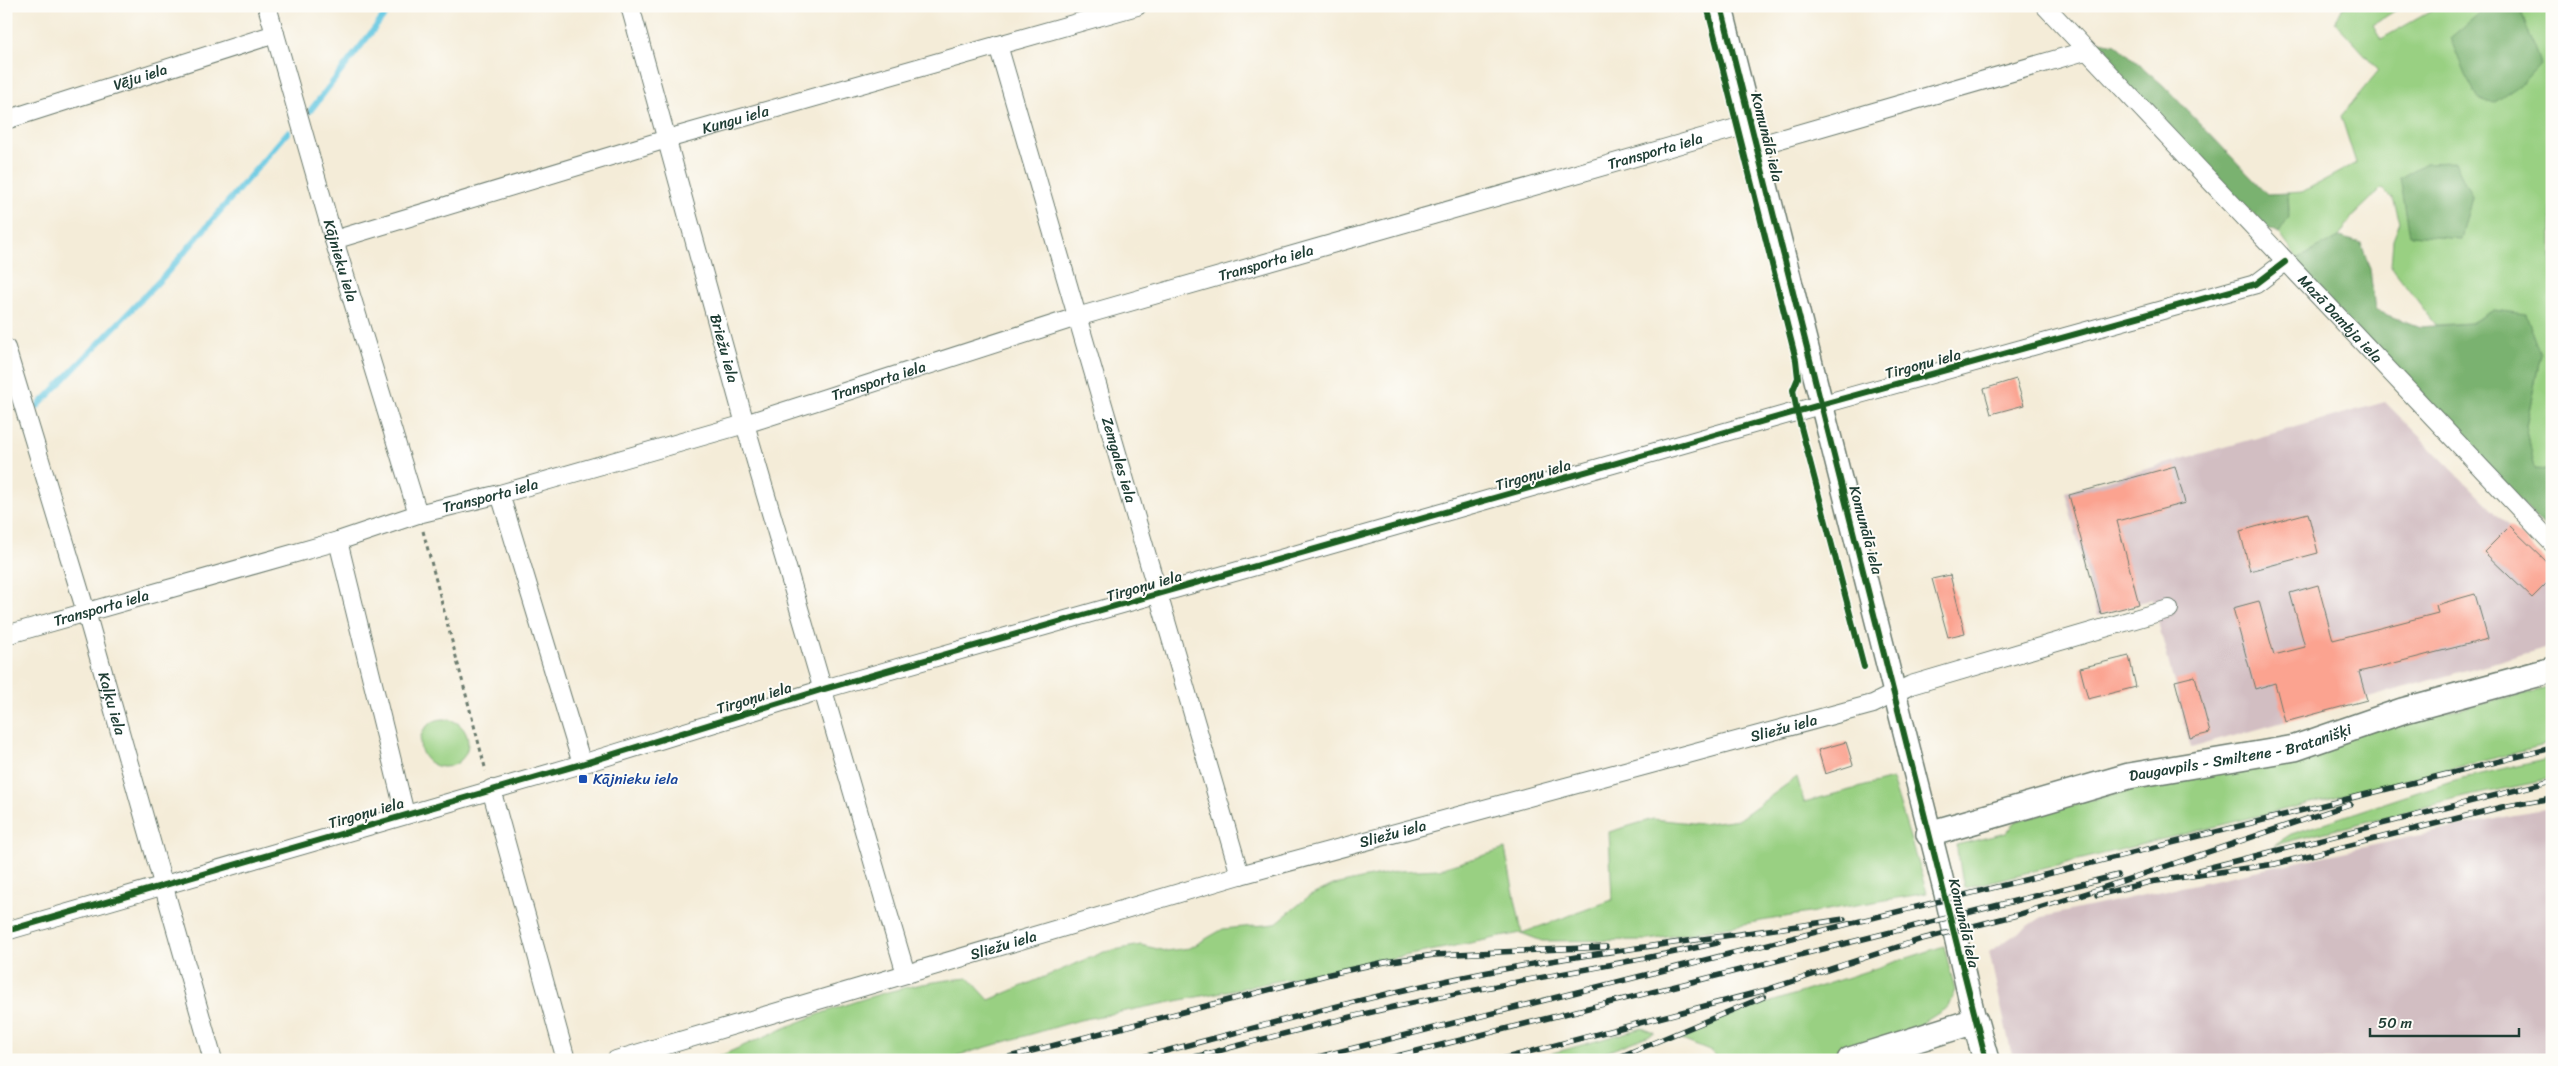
<svg xmlns="http://www.w3.org/2000/svg" width="2558" height="1066" viewBox="0 0 2558 1066" font-family="Sriracha,sans-serif">
<style>
.industrial{fill:#d2bec2}
.green{fill:#99d082;stroke:#5c865b;fill-rule:evenodd}
.forest{fill:#7ab270;stroke:#4c7852}
.lines{fill:none;stroke-linecap:round;stroke-linejoin:round}
.stream{stroke:#63c7e1;stroke-width:6}
.building{fill:#fba390}
.minor-casing{stroke:#6a7a6d;stroke-width:20}
.tertiary-casing{stroke:#6a7a6d;stroke-width:25}
.secondary-casing{stroke:#6a7a6d;stroke-width:28}
.path{stroke:#6a7a6d;stroke-width:3;stroke-dasharray:4 4;stroke-linecap:butt}
.minor{stroke:#fff;stroke-width:18}
.tertiary{stroke:#fff;stroke-width:22}
.secondary{stroke:#fff;stroke-width:25}
.rail-casing{stroke:#1f3d34;stroke-width:5.5}
.rail{stroke:#fdfcf7;stroke-width:4;stroke-dasharray:11;stroke-linecap:butt}
.cycleway-casing{stroke:#fdfcf7;stroke-width:9}
.cycleway{stroke:#1b5e20;stroke-width:6}
.transit-dot{fill:#1a4fb4;stroke:#fdfcf7;stroke-width:2}
.labels{text-anchor:middle;stroke-width:4;stroke-linejoin:round;paint-order:stroke}
.street-label{font-size:15px;fill:#1f3d34;stroke:#fdfcf7}
.transit-label{font-size:15px;fill:#164399;stroke:#fdfcf7;text-anchor:start}
</style>
<rect width="100%" height="100%" fill="#fdfcf7"/>
<filter id="ink" filterUnits="userSpaceOnUse"><feTurbulence type="fractalNoise" baseFrequency=".02" numOctaves="2"/><feDisplacementMap in="SourceGraphic" scale="10" xChannelSelector="R" yChannelSelector="G"/><feConvolveMatrix kernelMatrix="1 2 1 2 8 2 1 2 1" color-interpolation-filters="sRGB"/></filter>
<filter id="wash" filterUnits="userSpaceOnUse"><feTurbulence type="fractalNoise" baseFrequency=".0096" numOctaves="4" result="noise"/><feDisplacementMap in="SourceGraphic" scale="20" xChannelSelector="R" yChannelSelector="G"/><feGaussianBlur stdDeviation="1.12" result="paint"/><feColorMatrix in="noise" values="0 0 0 0 0 0 0 0 0 0 0 0 0 0 0 0 0 1.4 0 .05"/><feComposite in="paint" operator="in"/></filter>
<g filter="url(#wash)">
<rect width="100%" height="100%" fill="#f4ecd8"/>
<path class="industrial" d="M2385,402L2552,570V646L2191,748L2152,599L2097,616L2065,492Z
M2552,809V1060H2013L1989,952L2042,917L2513,815Z"/>
<path class="green" d="M2343,6H2402L2373,25L2381,39L2440,6H2552V470H2535L2526,425L2541,354L2494,310L2471,323L2436,325L2391,266L2393,240L2400,222L2393,199L2382,188L2352,217L2339,237L2298,259L2279,233L2289,210L2288,193L2302,192L2356,163L2341,116L2379,70L2335,22ZM2426,163L2472,197L2466,218Z
M2552,687V744L1964,888L1956,845L2006,833L2016,821L2159,781Z
M420 743a24 24 0 1 1 48 0a24 24 0 1 1-48 0Z
M2552,757V779L2465,797L2274,845L2291,834L2451,781Z
M1797,777L1804,802L1892,779L1927,893L1649,940L1542,941L1521,933L1080,1020L942,1060H711C793,1024 879,984 969,978L989,1000L1104,952L1141,945L1166,951L1190,948L1223,929L1275,924L1308,897L1333,885L1399,871L1439,869L1505,849L1522,933L1612,900L1609,832L1653,819L1701,824L1739,819Z
M1944,946L1955,990L1948,1007L1912,1030L1807,1060H1720L1712,1052L1682,1040L1713,1021Z
M1642,1028L1655,1033L1586,1060H1528Z"/>
<path class="forest" d="M2488,6H2506L2521,11L2540,64L2520,85L2495,102L2479,100L2465,74L2450,38Z
M2099,41L2116,44L2164,86L2267,194L2288,193L2289,217L2279,233L2267,228L2168,129L2092,47Z
M2455,162L2472,197L2461,239L2410,235L2400,178L2426,163Z
M2339,237L2361,243L2370,269L2375,310L2420,327L2471,323L2494,310L2526,314L2541,354L2526,425L2535,469L2552,470V535L2292,262Z"/>
<g class="lines">
<path class="stream" d="M310,111L392,6
M38,406L165,275L288,132"/>
</g>
<g id="blocks">
<path class="building" d="M2016,379L2024,405L1991,414L1984,389Z
M2175,466L2185,503L2117,521L2139,604L2101,614L2069,495Z
M2308,513L2318,553L2250,571L2240,531Z
M2510,526L2552,567V578L2532,598L2484,552Z
M1950,575L1965,633L1948,637L1932,579Z
M2318,585L2333,640L2438,613L2436,605L2475,594L2488,639L2359,672L2367,700L2285,722L2275,683L2255,689L2233,608L2259,601L2274,655L2305,647L2290,593Z
M2129,656L2136,687L2088,699L2080,668Z
M2195,676L2210,733L2190,738L2175,681Z
M1846,742L1853,765L1825,774L1818,750Z"/>
</g>
</g>
<g filter="url(#ink)">
<use href="#blocks" fill-opacity="0" stroke="#6a7a6d" stroke-width="1"/>
<g class="lines">
<defs>
<g id="minor">
<path id="s1" d="M267,6L334,240L418,514"/>
<path id="s2" d="M630,6L745,424L906,974"/>
<path id="s3" d="M2045,6L2552,543"/>
<path id="s4" d="M998,45L1240,875"/>
<path id="s5" d="M6,120L275,34"/>
<path d="M1756,146L2085,51"/>
<path id="s6" d="M334,240L667,139L1137,6"/>
<path id="s7" d="M6,348L86,612L213,1060"/>
<path d="M500,494L582,764"/>
<path d="M338,541L405,814"/>
<path id="s8" d="M6,635L338,541L418,514L500,494L745,424L1077,317L1750,124"/>
<path d="M491,789L566,1060"/>
<path d="M6,931L582,764L824,689L1820,405L2256,284L2285,262"/>
<path id="s9" d="M616,1060L1240,875L1873,704L1911,685L2169,609"/>
</g>
<path id="tertiary" d="M1721,6L1947,900L1975,1021"/>
<g id="secondary">
<path id="s10" d="M1929,834L2129,776L2295,748L2402,711L2552,670"/>
<path d="M1850,1060L1975,1021L1986,1060"/>
</g>
</defs>
<use href="#minor" class="minor-casing"/>
<use href="#tertiary" class="tertiary-casing"/>
<use href="#secondary" class="secondary-casing"/>
<path class="path" d="M423,531L486,771"/>
<use href="#minor" class="minor"/>
<use href="#tertiary" class="tertiary"/>
<use href="#secondary" class="secondary"/>
<defs>
<path id="rail" d="M2440,776L2552,748
M2199,870L2552,781
M2097,895L2150,882L2275,864L2502,807L2552,798
M997,1060L1330,974L1385,962L1434,955L1606,947
M1131,1060C1260,1027 1390,989 1521,966C1628,947 1736,936 1844,919
M1183,1060C1264,1039 1344,1017 1426,1000C1523,979 1621,965 1717,943
M1306,1060L2447,774
M1381,1060L2118,875
M1498,1060L1766,990L1922,939L2017,915L2087,893L2350,804
M1612,1060L1764,997"/>
</defs>
<use href="#rail" class="rail-casing"/>
<use href="#rail" class="rail"/>
<defs>
<path id="cycleway" d="M1707,6L1796,360L1798,378L1793,390L1797,412L1864,667
M1721,6L1986,1060
M6,931L582,764L824,689L1820,405L2256,284L2285,262"/>
</defs>
<use href="#cycleway" class="cycleway-casing"/>
<use href="#cycleway" class="cycleway"/>
</g>
</g>
<rect class="transit-dot" x="578" y="774" width="10" height="10" rx="2.5"/>
<g class="labels">
<g class="street-label">
<text dy="5" stroke="none"><textPath href="#s5" startOffset="141">Vēju iela</textPath></text>
<text dy="5" stroke="none"><textPath href="#s6" startOffset="419">Kungu iela</textPath></text>
<text transform="translate(1767 137) rotate(76)" y="5">Komunālā iela</text>
<text dy="5" stroke="none"><textPath href="#s8" startOffset="1719">Transporta iela</textPath></text>
<text dy="5" stroke="none"><textPath href="#s1" startOffset="265">Kājnieku iela</textPath></text>
<text dy="5" stroke="none"><textPath href="#s8" startOffset="1314">Transporta iela</textPath></text>
<text dy="5" stroke="none"><textPath href="#s3" startOffset="430">Mazā Dambja iela</textPath></text>
<text dy="5" stroke="none"><textPath href="#s2" startOffset="355">Briežu iela</textPath></text>
<text transform="translate(1923 364) rotate(-15)" y="5">Tirgoņu iela</text>
<text dy="5" stroke="none"><textPath href="#s8" startOffset="909">Transporta iela</textPath></text>
<text dy="5" stroke="none"><textPath href="#s4" startOffset="432">Zemgales iela</textPath></text>
<text transform="translate(1533 475) rotate(-16)" y="5">Tirgoņu iela</text>
<text dy="5" stroke="none"><textPath href="#s8" startOffset="504">Transporta iela</textPath></text>
<text transform="translate(1866 530) rotate(75)" y="5">Komunālā iela</text>
<text transform="translate(1144 586) rotate(-16)" y="5">Tirgoņu iela</text>
<text dy="5" stroke="none"><textPath href="#s8" startOffset="99">Transporta iela</textPath></text>
<text transform="translate(754 698) rotate(-17)" y="5">Tirgoņu iela</text>
<text dy="5" stroke="none"><textPath href="#s7" startOffset="371">Kaļķu iela</textPath></text>
<text dy="5" stroke="none"><textPath href="#s9" startOffset="1214">Sliežu iela</textPath></text>
<text dy="5" stroke="none"><textPath href="#s10" startOffset="322">Daugavpils - Smiltene - Bratanišķi</textPath></text>
<text transform="translate(366 813) rotate(-16)" y="5">Tirgoņu iela</text>
<text dy="5" stroke="none"><textPath href="#s9" startOffset="809">Sliežu iela</textPath></text>
<text transform="translate(1964 923) rotate(77)" y="5">Komunālā iela</text>
<text dy="5" stroke="none"><textPath href="#s9" startOffset="404">Sliežu iela</textPath></text>
</g>
<g class="transit-label">
<text x="593" y="784">Kājnieku iela</text>
</g>
</g>
<rect width="2558" height="1066" fill="none" stroke="#fdfcf7" stroke-width="25"/>
<path d="M2370 1028v8h149v-8" fill="none" stroke="#1f3d34" stroke-width="2.5"/>
<text x="2378" y="1028" font-size="15" fill="#1f3d34" stroke="#fdfcf7" stroke-width="4" paint-order="stroke">50 m</text>
</svg>
